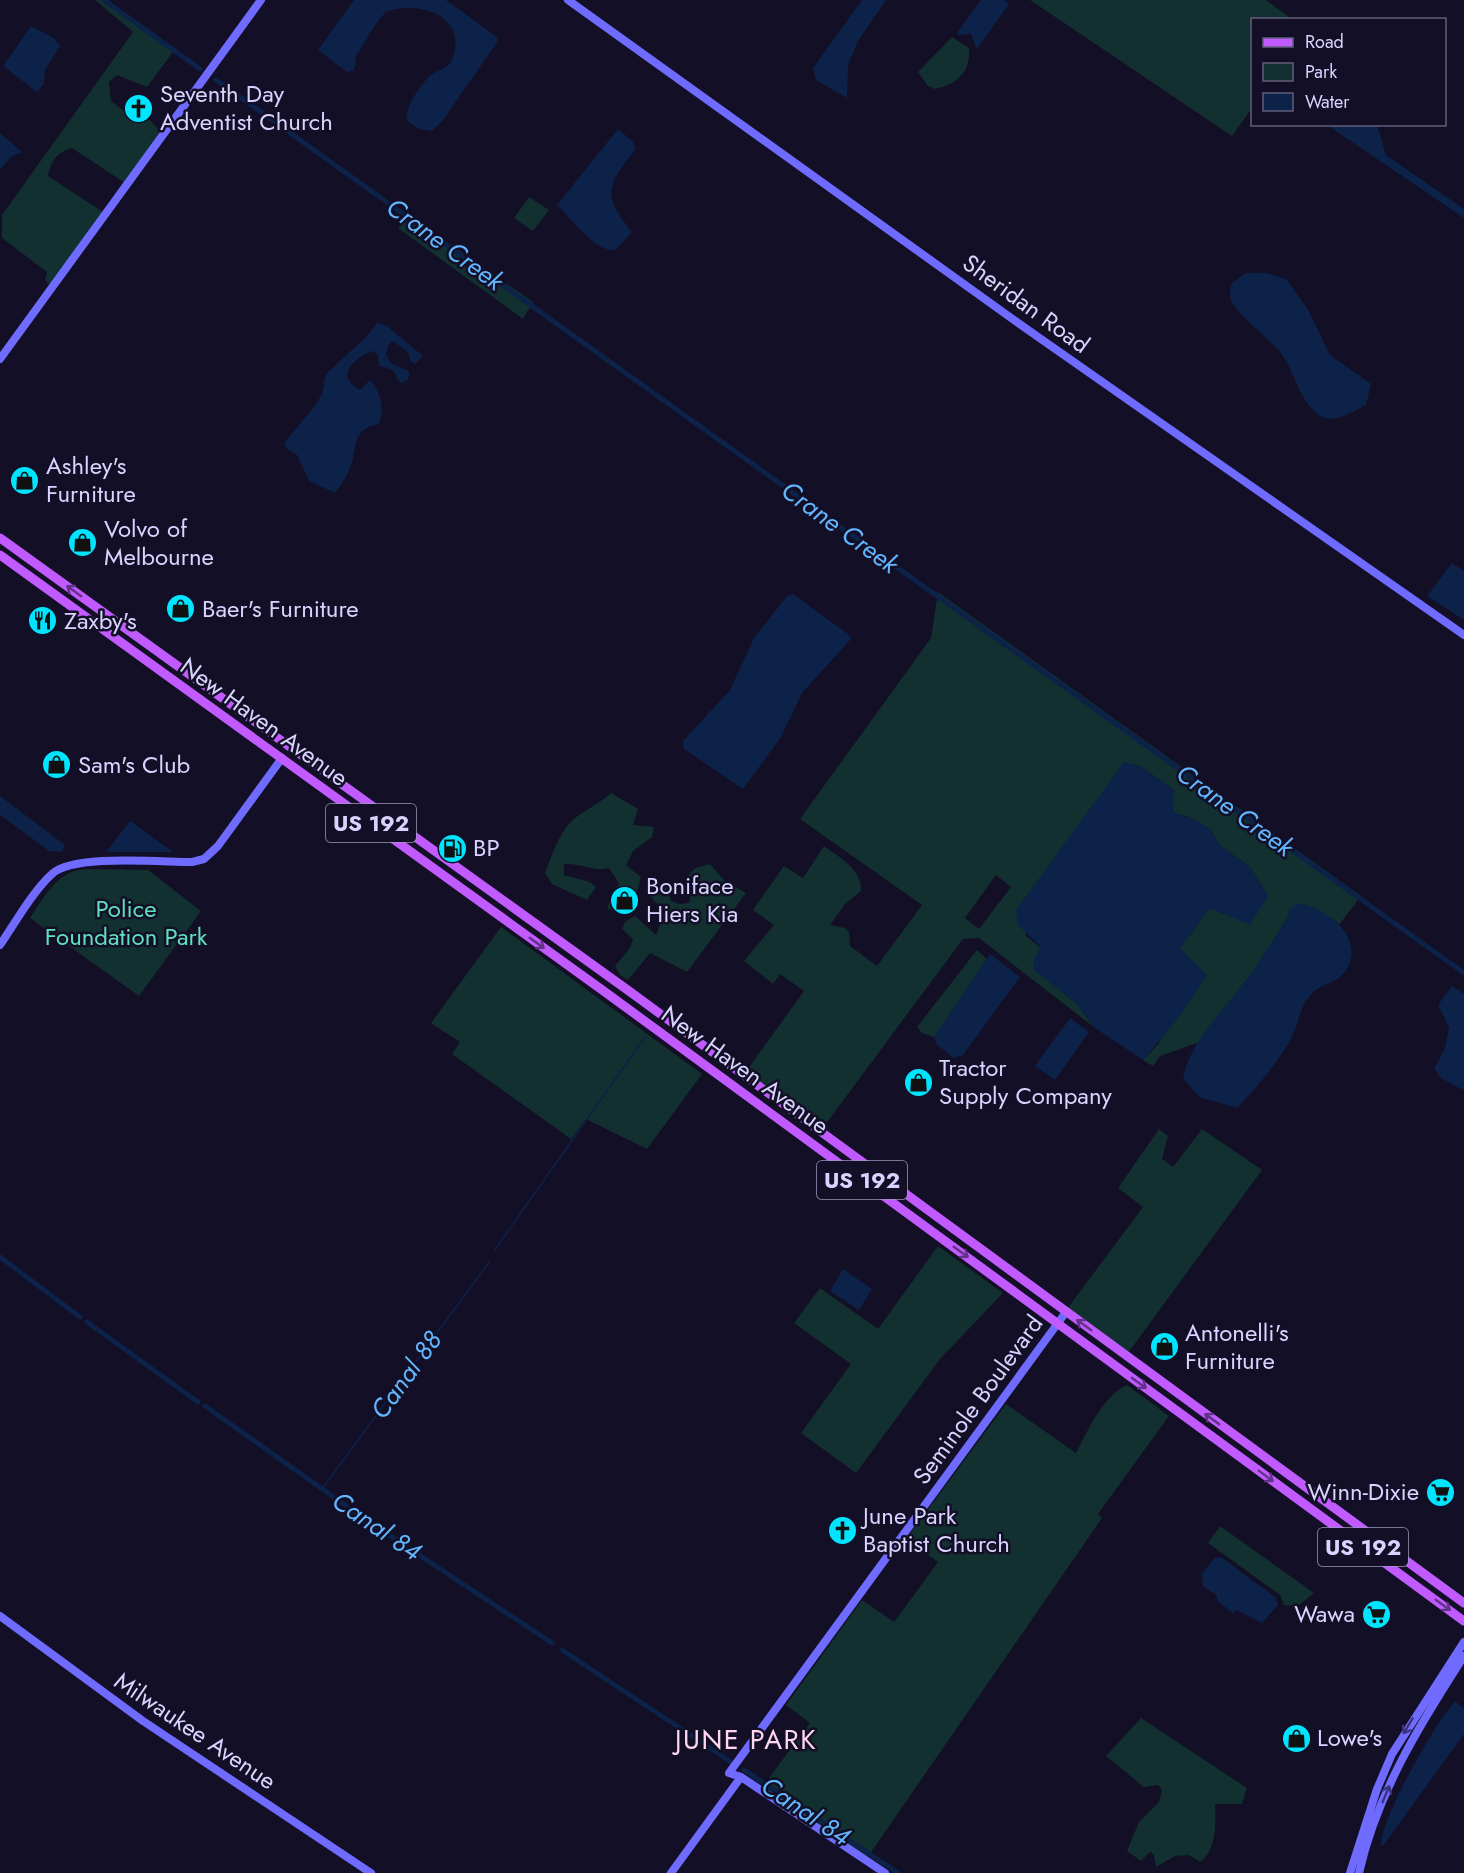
<svg xmlns="http://www.w3.org/2000/svg" width="1464" height="1873" viewBox="0 0 1464 1873" font-family="Jost,sans-serif">
<style>
.green{fill:#12302f;fill-rule:evenodd}
.water{fill:#0c2248}
.lines{fill:none;stroke-linecap:round;stroke-linejoin:round}
.stream{stroke:#0c2248;stroke-width:1.5}
.canal{stroke:#0c2248;stroke-width:5}
.secondary{stroke:#6f6bff;stroke-width:8}
.primary{stroke:#c25bff;stroke-width:9}
.oneway{stroke:#623188}
.oneway2{stroke:#38347d}
.labels{text-anchor:middle;stroke-width:5;stroke-linejoin:round;paint-order:stroke}
.shield{fill:#130f26;stroke:#9e99be;stroke-width:1.5}
.shield-label{font-size:22px;font-weight:bold;fill:#d9d4ff}
.poi-label{font-size:24px;fill:#d9d4ff;stroke:#130f26;text-anchor:start}
.street-label{font-size:24px;fill:#d9d4ff;stroke:#130f26}
.park-label{font-size:24px;fill:#5fe0c0;stroke:#130f26}
.water-label{font-size:26px;font-style:italic;fill:#62b6ff;stroke:#130f26}
.quarter-label{font-size:27px;letter-spacing:1.5px;fill:#ffd6f0;stroke:#130f26}
</style>
<rect width="100%" height="100%" fill="#130f26"/>
<path class="green" d="M95,0H103L173,52L147,87L117,75L109,82L111,101L127,113L147,117L161,132L125,183L72,148C57,153 51,160 48,176L103,212L50,285L45,280L47,272L2,238V215L133,32Z
M1030,0H1266L1292,19L1252,20V108L1232,136Z
M952,37L969,48C971,73 957,84 935,89L928,86L918,72Z
M529,197L549,210L533,231L514,218Z
M408,215L533,302L523,319L398,228Z
M938,592L1361,896L1339,925L1334,919L1288,917L1256,967L1200,1042L1160,1056L1153,1066L1143,1060L1159,1043L1184,955L1180,948L1210,908L1226,915L1268,896L1249,866L1219,845L1211,830L1194,819L1174,813V790L1140,766L1124,762L1025,935L1040,947L1034,962L1035,970L1076,1003L1095,1028L979,938L963,939L822,1129L745,1073L804,991L780,974L773,984L744,961L774,925L753,910L784,866L803,878L824,846C840,858 862,869 861,891L845,904L830,925L845,928L849,932L850,946L877,966L922,905L800,819L931,638ZM996,875L1011,887L979,929L965,918Z
M611,793L638,809L633,825L654,827L652,837L633,851L626,865L641,877L636,896L618,913L607,908L619,883L609,868C594,872 580,863 564,864V875L590,882L596,887L587,900L552,884L545,873C552,855 560,830 575,818C587,809 600,803 611,793Z
M710,864L725,881L746,893L687,972L650,953L628,980L620,975L615,966L630,948L633,939L622,929L625,922L635,916L656,935L665,912L649,895L656,888L667,887L671,901L679,904L689,903L691,895L686,878L695,868Z
M85,869L148,870L201,911L139,996L30,918C44,897 57,871 85,869Z
M501,927L702,1074L647,1149L586,1119L571,1139L452,1054L460,1042L431,1023Z
M977,950L987,959L934,1037L922,1033L917,1027Z
M1159,1129L1168,1136L1162,1159L1173,1167L1202,1129L1262,1170L1128,1353L1067,1309L1143,1207L1118,1188Z
M938,1246L1003,1293L940,1359L856,1473L801,1433L851,1364L794,1323L820,1288L878,1329Z
M1127,1385L1169,1416L1098,1514L1102,1518L867,1858L762,1787L810,1723L786,1705L862,1600L894,1622L938,1562L906,1539L1006,1404L1076,1453C1088,1430 1103,1396 1127,1385Z
M1220,1526L1314,1593L1298,1606L1284,1605L1280,1595L1208,1543Z
M1141,1718L1247,1788L1242,1804H1215C1216,1822 1217,1850 1200,1862L1189,1855L1175,1856L1156,1867L1154,1855L1150,1852L1141,1861L1127,1851L1139,1822L1159,1802L1162,1790L1158,1785L1144,1787L1106,1756Z"/>
<path class="water" d="M354,0H446L497,37L498,41L443,120L432,131L419,129L407,121C404,109 420,85 429,77C437,69 449,70 453,57C467,15 418,0 386,12C374,24 364,44 355,58L356,64L353,71L347,72L318,50Z
M862,0H886L858,41L848,65L847,98L816,80L813,68Z
M981,0H1004L1009,4L977,49L971,34L958,35V31Z
M31,26L54,38L60,46L45,70L44,84L37,92L3,66Z
M1331,125H1380L1378,128L1386,155L1464,209V218L1330,127Z
M618,129L633,142L636,149C606,185 602,196 632,232L616,250C594,252 572,219 557,205Z
M0,133L22,152L11,157L0,170Z
M1246,273H1267L1286,279L1307,308L1330,355L1371,384L1366,405C1352,412 1334,425 1319,415C1299,402 1294,369 1280,352C1269,338 1232,311 1230,297C1229,293 1231,287 1232,283Z
M377,322L388,327L423,356L415,364L410,361L408,352L393,341L388,345L386,355L392,364L410,372L407,381L400,383L393,370L379,366L378,355L372,351C353,359 334,376 360,390L370,380C380,390 385,409 379,424C356,429 357,438 353,458C351,470 342,484 335,493L309,481L297,455L286,448L284,443L314,407L322,394L326,374L369,334Z
M1452,563L1464,571V620L1427,596Z
M793,594L848,634L851,639L802,693L781,737L743,789L684,749L683,741L730,690L754,638L787,596Z
M1124,762L1140,766L1174,790V813L1194,819L1211,830L1219,845L1249,866L1268,896L1250,925L1210,908L1180,948L1207,975L1183,1012L1143,1060L1095,1028L1076,1003L1034,970V962L1040,946L1018,925L1016,910Z
M0,796L65,845L62,852L49,851L0,815Z
M130,821L173,852H106Z
M1298,903C1328,908 1370,941 1343,974C1334,984 1317,985 1309,997C1301,1007 1299,1018 1295,1030C1285,1055 1255,1089 1237,1108L1199,1097L1183,1078C1192,1035 1232,1003 1255,968C1266,952 1277,934 1288,917L1289,909Z
M990,954L1020,977L963,1055L954,1058L937,1045L934,1037Z
M1452,986L1464,994V1091L1441,1078L1434,1069L1445,1048L1449,1027L1438,1005Z
M1070,1018L1089,1032L1055,1080L1035,1066Z
M843,1269L872,1289L859,1310L830,1291Z
M1221,1557L1276,1598L1278,1605L1262,1623L1236,1610L1233,1613L1217,1601V1596L1203,1586L1202,1574L1214,1558Z
M1455,1701L1464,1709V1734L1383,1846L1381,1845C1381,1817 1435,1724 1455,1701Z"/>
<g class="lines">
<path class="stream" d="M494,1251L645,1037
M322,1489L490,1261"/>
<path class="canal" d="M104,0L200,69
M216,80L1464,973
M0,1257L80,1317
M87,1322L198,1402
M205,1406L359,1515L552,1643
M562,1650L731,1762
M744,1770L898,1873"/>
<path class="secondary" d="M568,0L1021,325L1464,635
M0,359L261,0
M0,945C15,923 33,891 52,874C73,854 160,862 192,862L204,859L218,846L282,758
M0,1616L143,1721L371,1873
M671,1873L741,1777
M885,1873L741,1777L729,1773L1066,1312
M1350,1873L1377,1789L1392,1754L1464,1642
M1359,1873C1377,1793 1420,1724 1464,1656"/>
<path class="primary" d="M0,538L629,991L1464,1603
M0,555L605,992L1464,1621"/>
</g>
<defs><path id="oneway-shaft" d="M-6 0H5M1.5-3L5.5 0L1.5 3" fill="none" stroke-width="1.6" stroke-linecap="round" stroke-linejoin="round" transform="scale(1.5)"/></defs>
<g class="oneway">
<use href="#oneway-shaft" transform="translate(74 591) rotate(-144)"/>
<use href="#oneway-shaft" transform="translate(537 943) rotate(36)"/>
<use href="#oneway-shaft" transform="translate(961 1252) rotate(36)"/>
<use href="#oneway-shaft" transform="translate(1084 1325) rotate(-144)"/>
<use href="#oneway-shaft" transform="translate(1139 1383) rotate(36)"/>
<use href="#oneway-shaft" transform="translate(1212 1419) rotate(-144)"/>
<use href="#oneway-shaft" transform="translate(1266 1476) rotate(37)"/>
<use href="#oneway-shaft" transform="translate(1443 1605) rotate(36)"/>
</g>
<g class="oneway2">
<use href="#oneway-shaft" transform="translate(1408 1726) rotate(121)"/>
<use href="#oneway-shaft" transform="translate(1386 1794) rotate(-67)"/>
</g>
<defs>
<symbol id="church-disc" viewBox="-11 -11 22 22"><circle r="9.5" fill="#00e5ff" stroke="#130f26"/><path d="M-1.2-6h2.4v3.5h3.3v2.4h-3.3V6h-2.4V-.1h-3.3v-2.4h3.3Z" fill="#111"/></symbol>
<symbol id="shop-disc" viewBox="-11 -11 22 22"><circle r="9.5" fill="#00e5ff" stroke="#130f26"/><path d="M-5-2.5h2.3a2.7 3.5 0 0 1 5.4 0H5L5.5 6h-11ZM-1.5-2.5h3a1.5 2.3 0 0 0-3 0Z" fill="#111"/></symbol>
<symbol id="restaurant-disc" viewBox="-11 -11 22 22"><circle r="9.5" fill="#00e5ff" stroke="#130f26"/><path d="M-5-6h1v4h1v-4h1v4h1v-4h1v5L-1.5 .5V6h-2V.5L-5-1ZM5-6V6H3V1.5H1.5Q1.5-4 5-6Z" fill="#111"/></symbol>
<symbol id="fuel-disc" viewBox="-11 -11 22 22"><circle r="9.5" fill="#00e5ff" stroke="#130f26"/><path d="M-5.5-6h7V0h2V4h1.3V-2.5L3-4.5l.8-.8L6-3V5H2.5V1h-1V6h-7ZM-4.2-4.7v3.2H.2V-4.7Z" fill="#111"/></symbol>
<symbol id="supermarket-disc" viewBox="-11 -11 22 22"><circle r="9.5" fill="#00e5ff" stroke="#130f26"/><path d="M-6-5.5h2.5l.6 2H6L4.5 2H-2.5L-4.4-4H-6ZM-1.5 3.2a1.3 1.3 0 1 0 .1 0ZM3 3.2a1.3 1.3 0 1 0 .1 0Z" fill="#111"/></symbol>
</defs>
<g fill-rule="evenodd">
<use href="#church-disc" x="122" y="92" width="33" height="33"/>
<use href="#shop-disc" x="8" y="464" width="33" height="33"/>
<use href="#shop-disc" x="66" y="526" width="33" height="33"/>
<use href="#shop-disc" x="164" y="592" width="33" height="33"/>
<use href="#restaurant-disc" x="26" y="604" width="33" height="33"/>
<use href="#shop-disc" x="40" y="748" width="33" height="33"/>
<use href="#fuel-disc" x="436" y="832" width="33" height="33"/>
<use href="#shop-disc" x="608" y="884" width="33" height="33"/>
<use href="#shop-disc" x="902" y="1066" width="33" height="33"/>
<use href="#shop-disc" x="1148" y="1330" width="33" height="33"/>
<use href="#supermarket-disc" x="1424" y="1476" width="33" height="33"/>
<use href="#church-disc" x="826" y="1514" width="33" height="33"/>
<use href="#supermarket-disc" x="1360" y="1598" width="33" height="33"/>
<use href="#shop-disc" x="1280" y="1722" width="33" height="33"/>
</g>
<g class="labels">
<g class="shield">
<rect x="326" y="804" width="90" height="38" rx="4.5"/>
<rect x="817" y="1161" width="90" height="38" rx="4.5"/>
<rect x="1318" y="1528" width="90" height="38" rx="4.5"/>
</g>
<g class="shield-label">
<text x="371" y="831">US 192</text>
<text x="862" y="1188">US 192</text>
<text x="1363" y="1555">US 192</text>
</g>
<g class="poi-label">
<text x="160" y="102">Seventh Day<tspan x="160" dy="28">Adventist Church</tspan></text>
<text x="46" y="474">Ashley's<tspan x="46" dy="28">Furniture</tspan></text>
<text x="104" y="537">Volvo of<tspan x="104" dy="28">Melbourne</tspan></text>
<text x="202" y="617">Baer's Furniture</text>
<text x="64" y="629">Zaxby's</text>
<text x="78" y="773">Sam's Club</text>
<text x="473" y="856">BP</text>
<text x="646" y="894">Boniface<tspan x="646" dy="28">Hiers Kia</tspan></text>
<text x="939" y="1076">Tractor<tspan x="939" dy="28">Supply Company</tspan></text>
<text x="1185" y="1341">Antonelli's<tspan x="1185" dy="28">Furniture</tspan></text>
<text x="1419" y="1500" text-anchor="end">Winn-Dixie</text>
<text x="863" y="1524">June Park<tspan x="863" dy="28">Baptist Church</tspan></text>
<text x="1355" y="1622" text-anchor="end">Wawa</text>
<text x="1317" y="1746">Lowe's</text>
</g>
<g class="street-label">
<text transform="translate(1026 304) rotate(36)" y="8">Sheridan Road</text>
<text transform="translate(264 722) rotate(36)" y="8">New Haven Avenue</text>
<text transform="translate(745 1070) rotate(36)" y="8">New Haven Avenue</text>
<text transform="translate(978 1400) rotate(-54)" y="8">Seminole Boulevard</text>
<text transform="translate(195 1731) rotate(34)" y="8">Milwaukee Avenue</text>
</g>
<g class="park-label">
<text x="126" y="917">Police<tspan x="126" dy="28">Foundation Park</tspan></text>
</g>
<g class="water-label">
<text transform="translate(445 244) rotate(36)" y="9">Crane Creek</text>
<text transform="translate(840 527) rotate(36)" y="9">Crane Creek</text>
<text transform="translate(1235 810) rotate(36)" y="9">Crane Creek</text>
<text transform="translate(406 1375) rotate(-54)" y="9">Canal 88</text>
<text transform="translate(377 1526) rotate(34)" y="9">Canal 84</text>
<text transform="translate(806 1811) rotate(34)" y="9">Canal 84</text>
</g>
<g class="quarter-label">
<text x="746" y="1749">JUNE PARK</text>
</g>
</g>
<rect x="1251" y="18" width="195" height="108" fill="#130f26" stroke="#625e7d" stroke-width="1.5"/>
<rect x="1263" y="38" width="30" height="9" fill="#c25bff" stroke="#625e7d" stroke-width="1.5"/>
<text x="1305" y="48" font-size="18" fill="#d9d4ff">Road</text>
<rect x="1263" y="63" width="30" height="18" fill="#12302f" stroke="#625e7d" stroke-width="1.5"/>
<text x="1305" y="78" font-size="18" fill="#d9d4ff">Park</text>
<rect x="1263" y="93" width="30" height="18" fill="#0c2248" stroke="#625e7d" stroke-width="1.5"/>
<text x="1305" y="108" font-size="18" fill="#d9d4ff">Water</text>
</svg>
